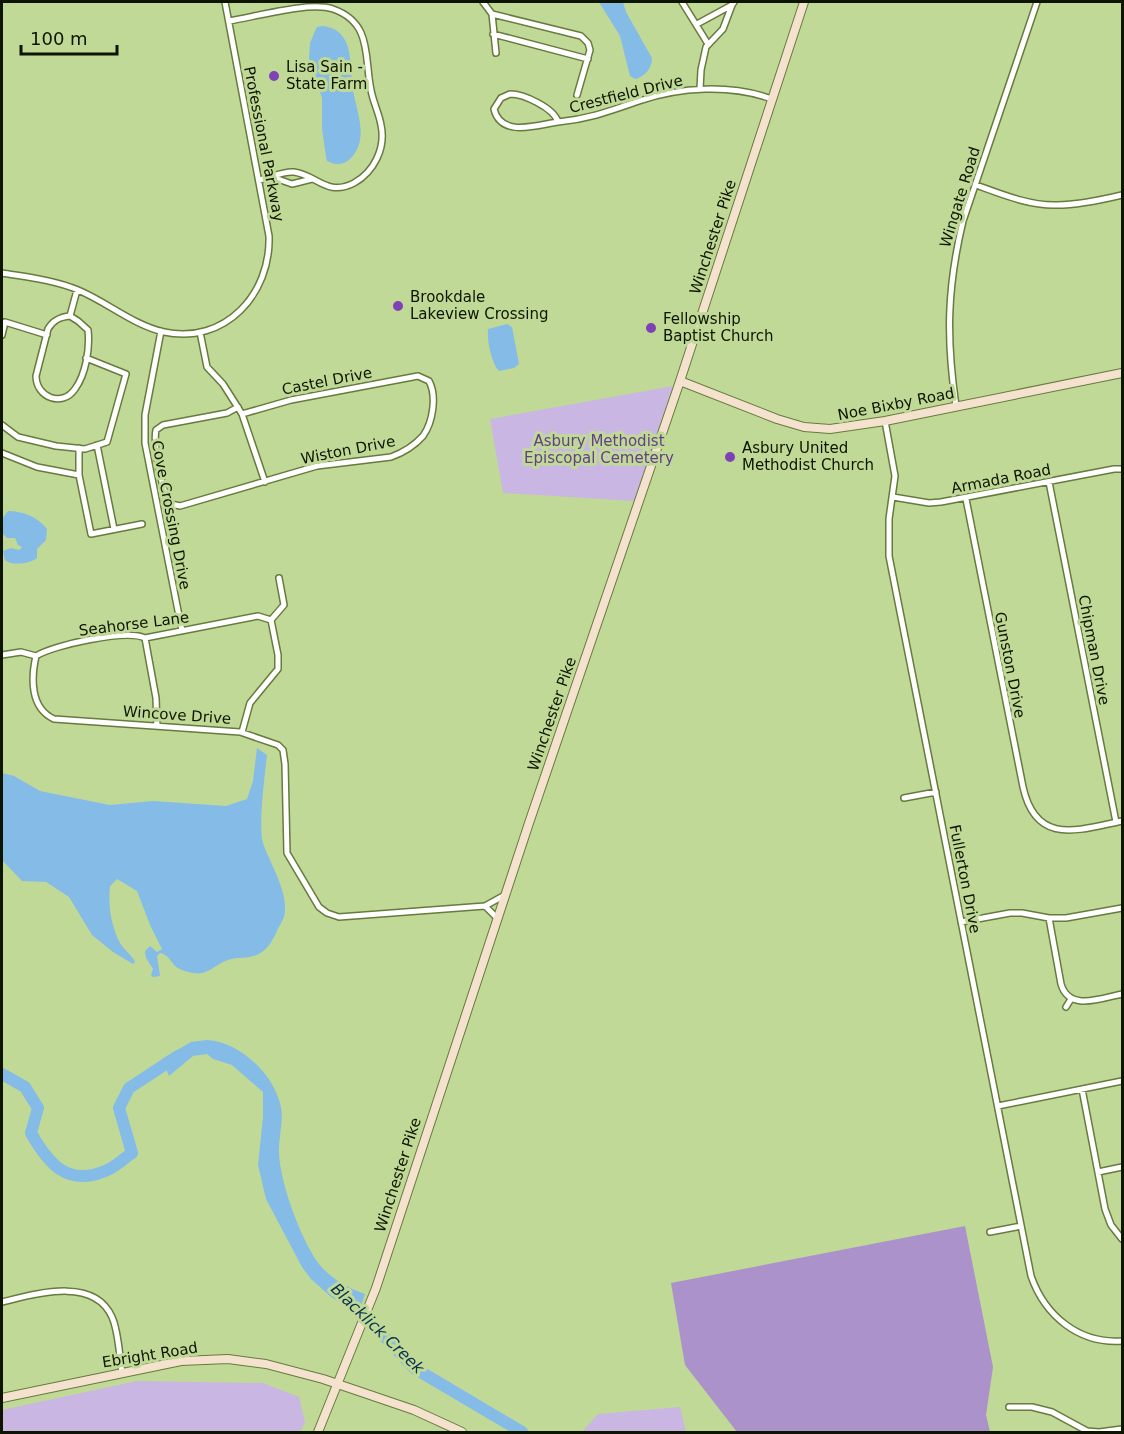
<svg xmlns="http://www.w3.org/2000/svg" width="1124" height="1434" viewBox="0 0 1124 1434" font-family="'DejaVu Sans',sans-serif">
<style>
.green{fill:#c9b6e2}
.forest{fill:#ab92ca}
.water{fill:#85bbe7}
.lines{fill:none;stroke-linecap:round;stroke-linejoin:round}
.river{stroke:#85bbe7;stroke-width:12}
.street-casing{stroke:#667b3d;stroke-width:8}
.secondary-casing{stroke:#667b3d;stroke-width:10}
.street{stroke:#fff;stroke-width:5}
.secondary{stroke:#f4e1ce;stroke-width:8}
.poi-dot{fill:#7e41b6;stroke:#c1d997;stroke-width:2}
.labels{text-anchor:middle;stroke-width:6;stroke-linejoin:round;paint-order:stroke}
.poi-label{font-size:15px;fill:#0d1500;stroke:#c1d997;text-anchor:start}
.street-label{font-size:15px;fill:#0d1500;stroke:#c1d997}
.park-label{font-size:15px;fill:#624086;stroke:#c1d997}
.water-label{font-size:16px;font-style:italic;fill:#08324f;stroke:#c1d997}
</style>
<rect width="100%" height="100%" fill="#c1d997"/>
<path class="green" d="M673,386L634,501L503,493L490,419Z
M137,1381L263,1383L299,1397L305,1422L300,1432H2V1410Z
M680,1407L686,1432H582L598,1414Z"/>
<path class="forest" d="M965,1226L993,1367L986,1415L990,1432H737L685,1365L671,1283Z"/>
<path class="water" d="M599,2H623L626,12L652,58C652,68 645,77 635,79L630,76L620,36Z
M323,26C356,30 349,67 353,90C357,113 370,141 349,160C342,165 335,165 327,161L326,157L322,129V98L309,59L310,43L315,31L317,27Z
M507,324L512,327L513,332L519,364L514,368L499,371C491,362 487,341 488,329Z
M8,511C23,511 38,517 47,529L46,540L37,549V558C30,564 12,566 5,560L3,551L11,548L19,550L22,547L18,545L15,538H7L2,533V519Z
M257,748L267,755C265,774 258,826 263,843C270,864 290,894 284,917C282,922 278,928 276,933C273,940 268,948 262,952C251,960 240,956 228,960C216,964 207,976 194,973C187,972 179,970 174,965C169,959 168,955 160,953L157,956L160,976L153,977L151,975L153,969L146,958L145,951L150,946L157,952L162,949L150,925L137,891L117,879L110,886C108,906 111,925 120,943C124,950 132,955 135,962L133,964L113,952L92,935L69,897L46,882L22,881L2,860V773L14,776L40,791L110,805L153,801L226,806L247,799L253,781Z
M207,1040C240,1042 274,1074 281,1107C284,1122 278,1138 279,1153C280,1183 301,1240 319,1264C331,1279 348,1288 365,1294L358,1315L330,1296L311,1279L302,1267L266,1199L258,1165L263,1117V1092L232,1065L213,1059L207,1054L193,1056L169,1076L162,1059L191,1042Z"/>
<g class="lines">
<path class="river" d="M2,1074L25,1087L38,1108L31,1133C48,1163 67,1187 105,1171C114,1168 123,1159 132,1153L119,1108L129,1088L178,1056
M349,1299L414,1368L522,1432"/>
<defs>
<path id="street" d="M483,2L492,14L581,36L588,43L590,50L577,95
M682,2L708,44
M492,14L496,53
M229,21C255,17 309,1 333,9C373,23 364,58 371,90C373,102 379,113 381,125C386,148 374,172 354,183C327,197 317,175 294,172C282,171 270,178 259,180
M697,24L732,5L734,2
M493,34L588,59
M700,89L701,70L706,47L723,29L732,5
M510,94C524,94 554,108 558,122C537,125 501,138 494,109L501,98Z
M558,122C589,119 610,111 639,101C680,87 730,84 772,99
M272,177L292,184L312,179
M976,185C1001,194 1030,206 1057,205C1079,205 1101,200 1122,195
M2,273C26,277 54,280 78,290C107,302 133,325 164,332C225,345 271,294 269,236L225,2
M70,316L78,321L88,330C90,348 86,374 75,389C62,408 36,397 36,376L48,329C53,320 60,317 70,316L77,290
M161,331L145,415V443L182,631
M200,332L207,367L223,384L242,414L265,482
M2,335L5,322L47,335
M956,406C946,338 947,288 963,221L1037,2
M238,407L227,413L163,425L156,430C153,443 162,495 171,504L180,506L317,466L391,457C402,453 415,445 423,436C433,422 437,396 429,381L418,376L291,400L242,414
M885,421L895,476L889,519V556L1031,1276C1045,1316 1079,1344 1122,1341
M2,425L18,437L56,446L85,449L107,442L126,374L86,358
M97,445L114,529
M79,448V475L91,534L142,524
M2,453L37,467L79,475
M1049,482L1116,822
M893,497L929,503L941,502L1114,469H1122
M966,499L1023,787C1036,846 1078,830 1122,821
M271,620L284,605L279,578
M145,638L156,698L157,726
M2,655L21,652L36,656
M36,656C31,678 30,708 54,719L240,732L278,745L283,750L285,764L287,853L319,907L327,913L339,917L485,906L505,895
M36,656C53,645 127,629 145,638L258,616L271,620
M242,732L250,703L278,669V655L271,620
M904,798L936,792
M485,906L497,918
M1049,918L1061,984C1069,1012 1102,998 1122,994
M961,922L1010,913H1022L1049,918H1066L1122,908
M1066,1007L1071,999
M1082,1089L1105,1209L1111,1225L1122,1239
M998,1106L1122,1081
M1098,1172L1122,1167
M990,1232L1021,1226
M2,1302C35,1294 94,1276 112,1317C119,1333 119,1355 122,1372
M1009,1407H1032L1052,1412L1087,1431L1099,1432L1122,1429"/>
<path id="secondary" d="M680,381L777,419L804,427L830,429L885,421L1122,373
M2,1398L181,1361L228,1359L266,1364L323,1379L414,1410L462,1432
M318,1432L376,1288L529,823L680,381L804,2"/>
</defs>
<use href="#street" class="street-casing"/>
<use href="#secondary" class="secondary-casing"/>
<use href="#street" class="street"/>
<use href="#secondary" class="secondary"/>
</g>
<g class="poi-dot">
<circle cx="274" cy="76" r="6"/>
<circle cx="398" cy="306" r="6"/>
<circle cx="651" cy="328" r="6"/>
<circle cx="730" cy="457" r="6"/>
</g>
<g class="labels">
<g class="poi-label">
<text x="286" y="72">Lisa Sain -<tspan x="286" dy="17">State Farm</tspan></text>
<text x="410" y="302">Brookdale<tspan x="410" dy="17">Lakeview Crossing</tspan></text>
<text x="663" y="324">Fellowship<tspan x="663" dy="17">Baptist Church</tspan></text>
<text x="742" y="453">Asbury United<tspan x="742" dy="17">Methodist Church</tspan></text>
</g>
<g class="street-label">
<text transform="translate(626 94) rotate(-14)" y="5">Crestfield Drive</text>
<text transform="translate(264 144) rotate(79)" y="5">Professional Parkway</text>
<text transform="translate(960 197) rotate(-73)" y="5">Wingate Road</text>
<text transform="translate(713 237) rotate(-72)" y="5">Winchester Pike</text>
<text transform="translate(327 381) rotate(-11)" y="5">Castel Drive</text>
<text transform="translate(896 404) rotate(-11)" y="5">Noe Bixby Road</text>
<text transform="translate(348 450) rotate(-11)" y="5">Wiston Drive</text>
<text transform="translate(1001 479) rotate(-11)" y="5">Armada Road</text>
<text transform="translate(171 515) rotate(79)" y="5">Cove Crossing Drive</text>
<text transform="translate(134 624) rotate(-7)" y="5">Seahorse Lane</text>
<text transform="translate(1094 650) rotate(79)" y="5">Chipman Drive</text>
<text transform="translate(1010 665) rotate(79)" y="5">Gunston Drive</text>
<text transform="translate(552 714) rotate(-71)" y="5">Winchester Pike</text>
<text transform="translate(177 715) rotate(4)" y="5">Wincove Drive</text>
<text transform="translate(965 879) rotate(79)" y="5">Fullerton Drive</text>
<text transform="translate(398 1175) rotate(-72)" y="5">Winchester Pike</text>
<text transform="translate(150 1355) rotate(-9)" y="5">Ebright Road</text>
</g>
<g class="park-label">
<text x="599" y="446">Asbury Methodist<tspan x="599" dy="17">Episcopal Cemetery</tspan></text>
</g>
<g class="water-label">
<text transform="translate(378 1328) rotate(44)" y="6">Blacklick Creek</text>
</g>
</g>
<rect width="1124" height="1434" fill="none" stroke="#0d1500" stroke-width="6"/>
<path d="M21 45v9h96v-9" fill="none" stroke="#0d1500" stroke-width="3"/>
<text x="30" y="45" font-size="18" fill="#0d1500" stroke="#c1d997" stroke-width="4.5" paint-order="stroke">100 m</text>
</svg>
